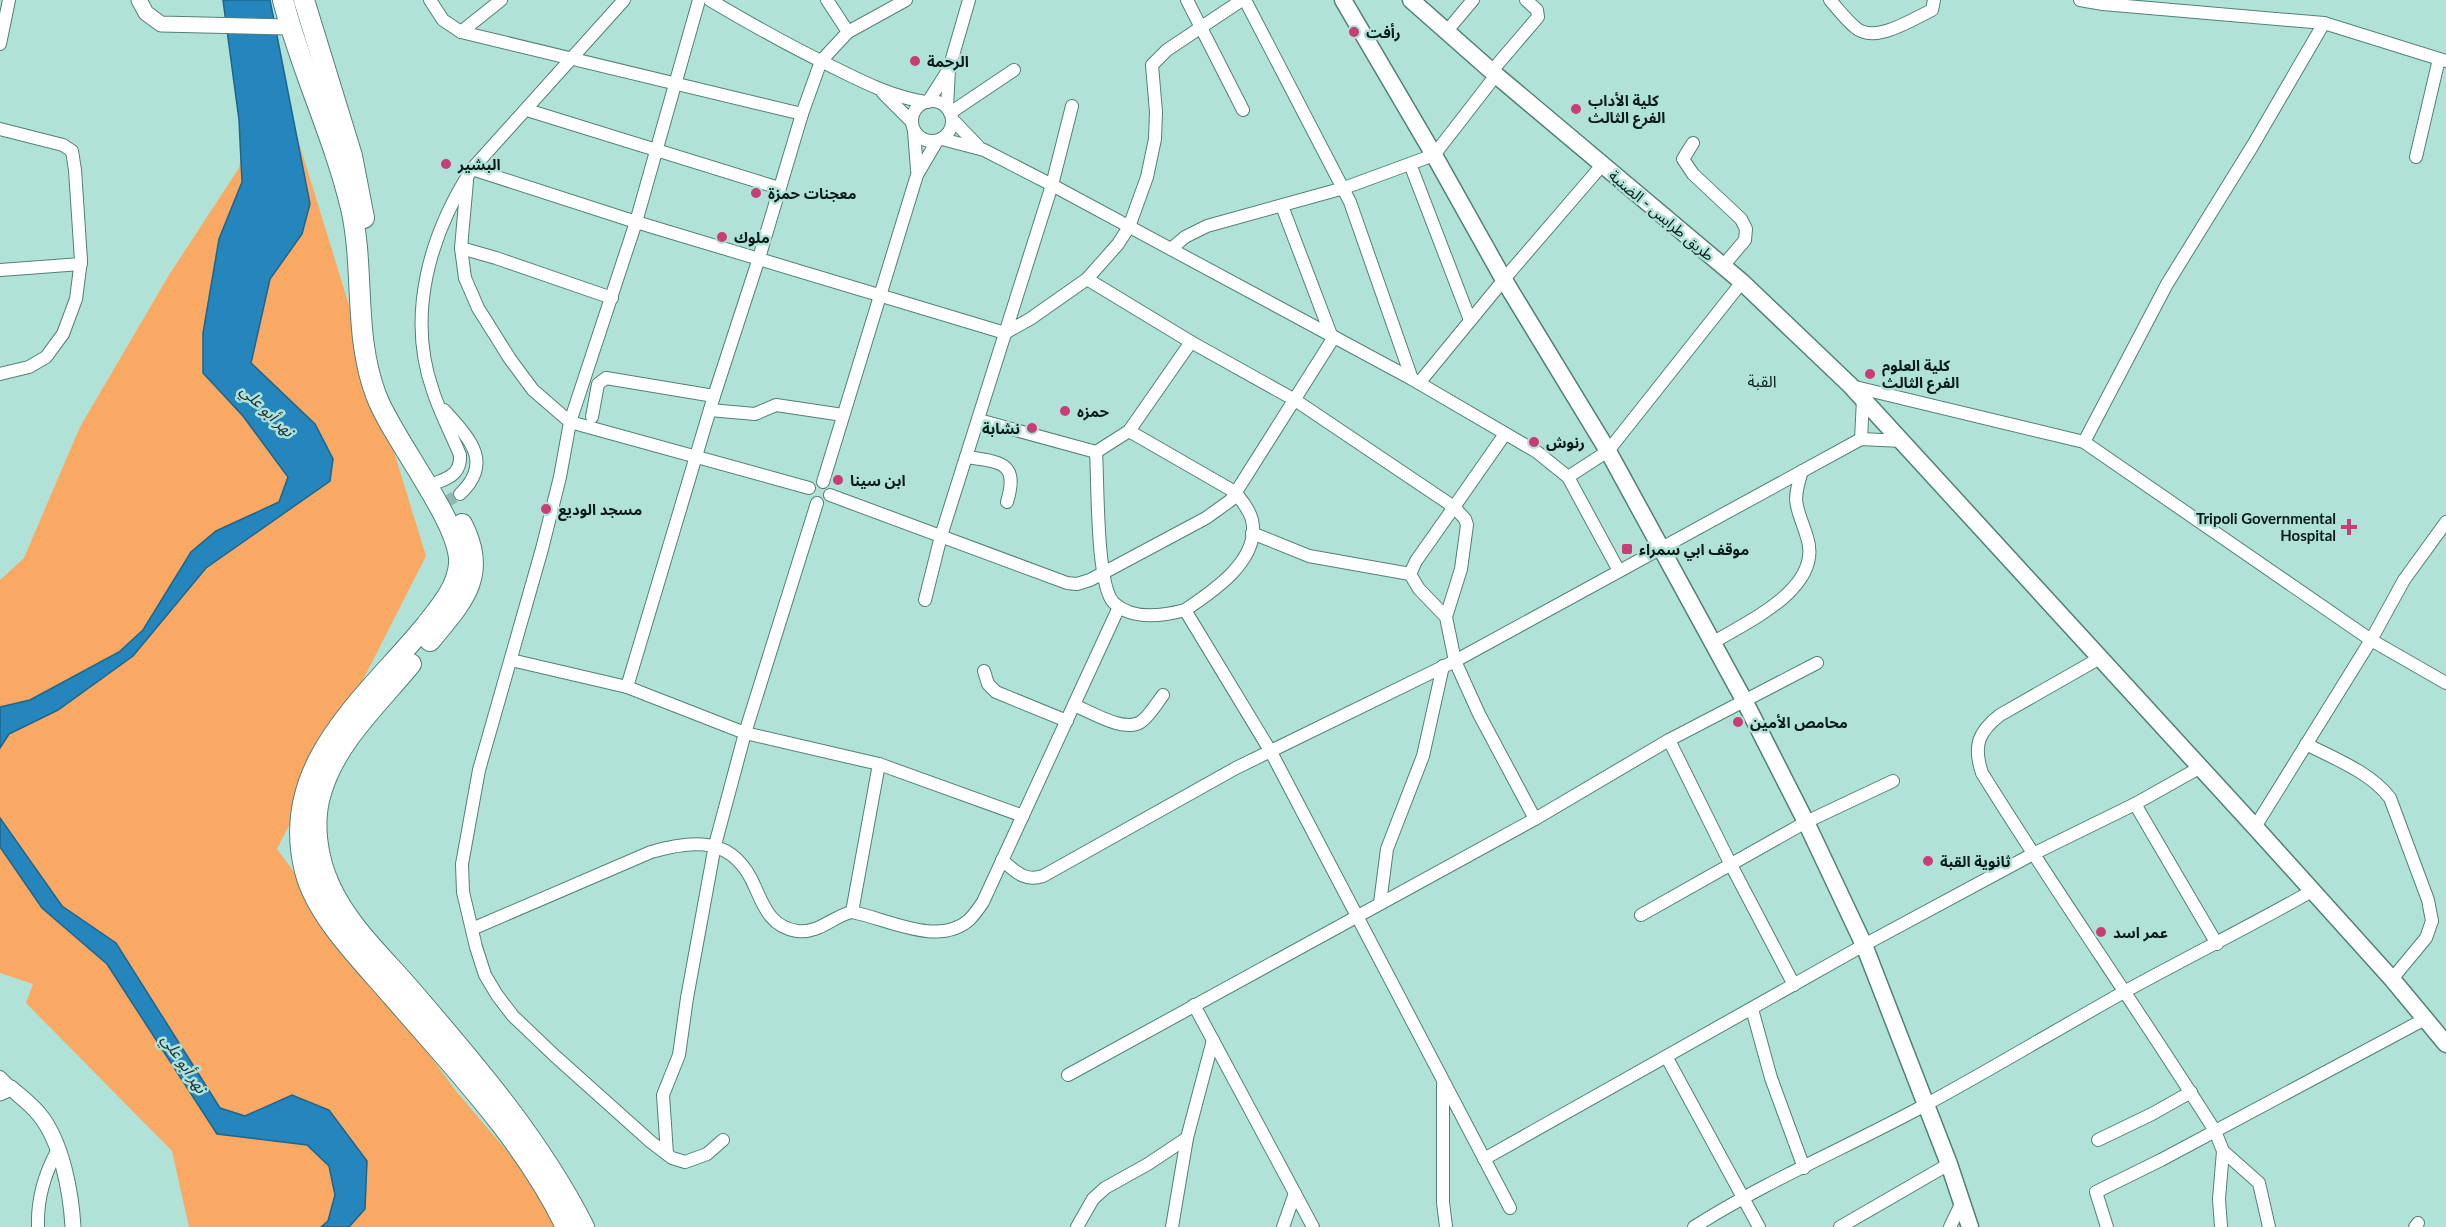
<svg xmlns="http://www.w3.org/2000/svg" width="2446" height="1227" viewBox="0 0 2446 1227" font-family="Lato,'Noto Sans Arabic',sans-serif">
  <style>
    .green { fill: #faa964 }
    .water { fill: #2586bd; stroke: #1c668b; stroke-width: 1.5 }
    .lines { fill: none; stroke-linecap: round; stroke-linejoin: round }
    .minor-tunnel { stroke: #8ebab1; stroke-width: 12; stroke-dasharray: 12 6; stroke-linecap: butt }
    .minor-casing { stroke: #528077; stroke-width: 14 }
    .tertiary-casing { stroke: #528077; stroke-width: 17 }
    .secondary-casing { stroke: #528077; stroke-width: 19 }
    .primary-casing { stroke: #528077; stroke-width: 22 }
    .minor { stroke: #fff; stroke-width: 12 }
    .tertiary { stroke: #fff; stroke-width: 15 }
    .secondary { stroke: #fff; stroke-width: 16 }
    .primary { stroke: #fff; stroke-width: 20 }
    .poi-dot { fill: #c83d76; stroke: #b0e2d7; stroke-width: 2 }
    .labels { text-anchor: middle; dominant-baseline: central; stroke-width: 5; stroke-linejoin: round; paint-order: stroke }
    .poi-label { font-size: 15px; font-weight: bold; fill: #071b17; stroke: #b0e2d7; text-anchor: start }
    .street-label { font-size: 15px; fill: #071b17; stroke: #b0e2d7 }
    .neighbourhood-label { font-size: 16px; fill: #071b17; stroke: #b0e2d7 }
    .water-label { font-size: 16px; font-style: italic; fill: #1c303d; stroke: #b0e2d7 }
  </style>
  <rect width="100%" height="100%" fill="#b0e2d7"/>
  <polygon class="green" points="257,69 285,97 426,556 277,849 456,1091 571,1227 189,1227 172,1151 26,1003 33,984 0,973 0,580 24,558 80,427 169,275 239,168"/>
  <g class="water">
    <polygon points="223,0 270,0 310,204 302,234 270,279 251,363 315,424 333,459 330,481 206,568 133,656 58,710 9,734 0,748 0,707 30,700 119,652 143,630 191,552 216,531 279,502 288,477 243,416 203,373 203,333 219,239 242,182 239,120"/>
    <polygon points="0,818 62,906 116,943 220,1108 245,1116 292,1095 329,1110 367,1161 365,1209 349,1227 321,1227 328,1221 335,1195 329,1166 307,1145 217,1134 107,964 42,908 0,847"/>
  </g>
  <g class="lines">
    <polyline class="minor-tunnel" points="444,503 460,494"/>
    <g class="minor-casing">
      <g id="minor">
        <polyline points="430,0 443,20 461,32 802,114"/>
        <polyline points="699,0 636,222 570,422 560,477 542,549 479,770 462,864 463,892 476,947 485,975 497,995 513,1016 555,1056 651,1142 672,1158 685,1162 707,1154 723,1140"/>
        <path d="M710 0C752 25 795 49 839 70 867 84 894 97 925 102"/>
        <polyline points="1187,0 1243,110"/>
        <polyline points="1245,0 1350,202 1412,379"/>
        <path d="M1830 0C1838 9 1846 20 1856 28 1875 44 1913 19 1932 10L1934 0"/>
        <polyline points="2080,0 2103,4 2324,23 2446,61"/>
        <polyline points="461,32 501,0"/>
        <polyline points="848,32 906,0"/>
        <polyline points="1446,32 1473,0"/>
        <polyline points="0,44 9,0"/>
        <polyline points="1491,72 1538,17 1537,10 1526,0"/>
        <polyline points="883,93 912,122"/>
        <circle cx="932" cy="121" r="20"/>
        <polyline points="928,102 947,72"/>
        <polyline points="947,108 949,69 969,0"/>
        <polyline points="527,110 779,188"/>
        <polyline points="950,113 1014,70"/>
        <polyline points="952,119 978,146"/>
        <polyline points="0,129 63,145 72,151 75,170 81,260 76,299 63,334 46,357 29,367 0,374"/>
        <polyline points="914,131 917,170"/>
        <polyline points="942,139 984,150 1052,185 1412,379 1537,452 1568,477 1619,571"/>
        <polyline points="1693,143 1683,159 1693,174 1741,219 1746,229 1745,240 1723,266"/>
        <polyline points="2416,157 2439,59"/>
        <polyline points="1410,164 1470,320"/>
        <polyline points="472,169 636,222 1005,333 1030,319 1087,279 1118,244 1129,227 1147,177 1155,139 1156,112 1152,65 1167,50 1242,0"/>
        <polyline points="467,181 461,248 465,278 478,308 510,359 533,390 570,422 809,488"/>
        <polyline points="1282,206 1331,335"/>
        <polyline points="461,248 496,258 612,298"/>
        <polyline points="1171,249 1185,237 1207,226 1344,188 1434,155 1496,75"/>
        <polyline points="0,270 81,264"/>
        <polyline points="1087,279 1191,342 1295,400 1454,507 1505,434"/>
        <polyline points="1419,383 1511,271 1603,164"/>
        <polyline points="1851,386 2084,442 2371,640 2446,683"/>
        <path d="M444 410C469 438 494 462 460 494"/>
        <polyline points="710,410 755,414 776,405 843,415"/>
        <polyline points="592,417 598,384 606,378 714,396"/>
        <polyline points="979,420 1096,452 1129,431 1191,342"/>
        <path d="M1129 431 1235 492C1242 501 1249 509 1252 520 1261 560 1212 592 1185 610L1271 752 1510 1208"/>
        <polyline points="1861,439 1863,399"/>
        <polyline points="2084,442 2167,284 2253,145 2324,23"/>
        <path d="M1096 452C1098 481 1096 586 1114 603 1132 620 1163 616 1185 610"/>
        <path d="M966 457C1001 462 1019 462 1007 502"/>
        <polyline points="1568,477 1608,451 1742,282"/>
        <path d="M438 482C452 477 461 471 460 455 451 433 440 413 433 391 406 315 430 234 472 169L624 0"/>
        <polyline points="823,482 917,175 937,141"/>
        <polyline points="830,495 1067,583 1077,584 1090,580 1206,518 1231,500 1334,337"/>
        <polyline points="1252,533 1309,556 1410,574"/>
        <polyline points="925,600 941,536 1052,185 1072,106"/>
        <polyline points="1446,617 1419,589 1410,574 1416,561 1454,507 1465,519 1467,525 1461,569 1446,617 1455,661 1479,714 1535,819"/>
        <path d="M1714 642C1748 621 1824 588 1807 537 1797 505 1791 505 1802 471"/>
        <path d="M2100 658 2000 715C1978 732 1973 746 1982 773 2057 894 2139 1010 2215 1131L2223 1151 2219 1199 2221 1227"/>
        <polyline points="511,660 627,687 745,733 879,764 1023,816"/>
        <polyline points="984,671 988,684 996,692 1067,721"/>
        <polyline points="627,687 714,396 759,258 802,114 821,61 848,32 827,0"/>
        <path d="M1074 705C1091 712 1126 734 1142 721 1150 715 1157 703 1163 695"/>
        <polyline points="1669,740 1730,863 1794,985"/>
        <path d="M2306 744C2335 759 2370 772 2390 798L2428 900 2432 921 2426 938 2392 979"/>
        <polyline points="2135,804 2217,944"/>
        <polyline points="2255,827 2371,640 2404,580 2446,522"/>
        <path d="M1002 860C1016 872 1025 882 1043 876L1236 768 1455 661 1861 439 1902 441"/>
        <polyline points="1380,903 1387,849 1423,756 1443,666"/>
        <polyline points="852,912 879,764"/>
        <polyline points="1641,915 1806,822 1893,781"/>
        <path d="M472 929 651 852C696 839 734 837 755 887 764 907 771 927 797 931 819 934 833 916 852 912 888 919 938 947 969 920 974 915 979 908 983 902L1119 607"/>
        <polyline points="1194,1005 1313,1227"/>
        <polyline points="1752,1009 1771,1078 1804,1168"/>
        <polyline points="1667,1058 1759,1227"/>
        <polyline points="1068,1075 1535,819 1669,740 1817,663"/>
        <polyline points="0,1077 11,1088"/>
        <polyline points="1443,1085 1443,1202 1446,1227"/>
        <polyline points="2098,1140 2152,1114 2191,1092"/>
        <polyline points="2223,1151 2259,1183 2269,1227"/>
        <polyline points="667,1154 663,1095 679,1055 687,998 715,845 745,733 817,503"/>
        <polyline points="1484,1159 1864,945 2033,854 2135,804 2199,768"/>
        <path d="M38 1227C37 1199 44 1175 57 1151"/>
        <polyline points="1077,1227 1093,1199 1105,1188 1148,1164 1187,1138"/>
        <polyline points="1172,1227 1187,1138 1213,1040"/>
        <polyline points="1283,1227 1295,1193"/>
        <path d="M1694 1227C1768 1180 1850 1146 1927 1104 1993 1068 2058 1029 2124 992 2186 958 2250 926 2312 891"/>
        <polyline points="1840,1227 1949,1164"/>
        <polyline points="1950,1227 1962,1202"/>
        <polyline points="2107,1227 2096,1192 2161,1160 2425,1019"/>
        <polyline points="2415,1227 2418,1223"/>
      </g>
    </g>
    <g class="tertiary-casing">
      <g id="tertiary">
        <polyline points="139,0 146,13 161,24 290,27"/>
        <path d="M0 1093 11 1088C21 1097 31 1104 39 1114 62 1142 71 1192 73 1227"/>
      </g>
    </g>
    <g class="secondary-casing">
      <g id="secondary">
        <polyline points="1343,0 1434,155 1504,280 1608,451 1744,700 1806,822 1864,945 1949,1164 1970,1227"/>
        <polyline points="1411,0 1496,75 1742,282 1851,386 2255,827 2392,979 2446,1044"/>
      </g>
    </g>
    <g class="primary-casing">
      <g id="primary">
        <path d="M283 0C301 70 334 137 351 208 365 270 353 334 376 395 392 439 462 524 459 564 457 588 440 607 426 625 366 698 278 765 305 871 316 916 363 962 393 997 455 1069 525 1141 566 1227"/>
        <polyline points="304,0 352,156 364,218"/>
        <path d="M430 641C462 602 489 576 462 524"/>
        <path d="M411 664C379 703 335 743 321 793 312 822 317 858 330 886 349 928 387 961 416 996 478 1068 541 1142 584 1227"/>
      </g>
    </g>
    <use href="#minor" class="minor"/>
    <use href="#tertiary" class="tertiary"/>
    <use href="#secondary" class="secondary"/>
    <use href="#primary" class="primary"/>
  </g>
  <g class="poi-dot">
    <circle cx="1354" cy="32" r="6"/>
    <circle cx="915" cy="61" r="6"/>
    <circle cx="1576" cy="109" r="6"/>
    <circle cx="446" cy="164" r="6"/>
    <circle cx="756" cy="193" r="6"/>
    <circle cx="722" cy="237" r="6"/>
    <circle cx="1870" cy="374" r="6"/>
    <circle cx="1065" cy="411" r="6"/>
    <circle cx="1032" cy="428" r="6"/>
    <circle cx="1534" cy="442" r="6"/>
    <circle cx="838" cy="480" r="6"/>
    <circle cx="546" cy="509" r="6"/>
    <path d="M2346 518h6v6h6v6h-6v6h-6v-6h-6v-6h6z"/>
    <rect x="1621" y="543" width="12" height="12" rx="3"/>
    <circle cx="1738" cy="722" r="6"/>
    <circle cx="1928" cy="861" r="6"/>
    <circle cx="2101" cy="932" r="6"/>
  </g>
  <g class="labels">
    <g class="poi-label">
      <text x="1366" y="32">رأفت</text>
      <text x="927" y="61">الرحمة</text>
      <text x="1588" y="100">كلية الأداب<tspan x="1588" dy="17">الفرع الثالث</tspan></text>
      <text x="458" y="164">البشير</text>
      <text x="768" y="193">معجنات حمزة</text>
      <text x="734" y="237">ملوك</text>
      <text x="1882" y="365">كلية العلوم<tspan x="1882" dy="17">الفرع الثالث</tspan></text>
      <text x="1077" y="411">حمزه</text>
      <text x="1020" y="428" text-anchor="end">نشابة</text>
      <text x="1546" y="442">رنوش</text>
      <text x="850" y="480">ابن سينا</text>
      <text x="558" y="509">مسجد الوديع</text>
      <text x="2336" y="518" text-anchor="end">Tripoli Governmental<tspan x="2336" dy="17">Hospital</tspan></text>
      <text x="1639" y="549">موقف ابي سمراء</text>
      <text x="1750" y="722">محامص الأمين</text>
      <text x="1940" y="861">ثانوية القبة</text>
      <text x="2113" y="932">عمر اسد</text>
    </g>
    <g class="street-label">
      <text transform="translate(1662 215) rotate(40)">طريق طرابس - الضنية</text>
    </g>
    <g class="neighbourhood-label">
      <text x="1762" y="380">القبة</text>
    </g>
    <g class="water-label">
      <text transform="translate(268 410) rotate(44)">نهر أبو علي</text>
      <text transform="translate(185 1063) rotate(56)">نهر أبو علي</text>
    </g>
  </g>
</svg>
